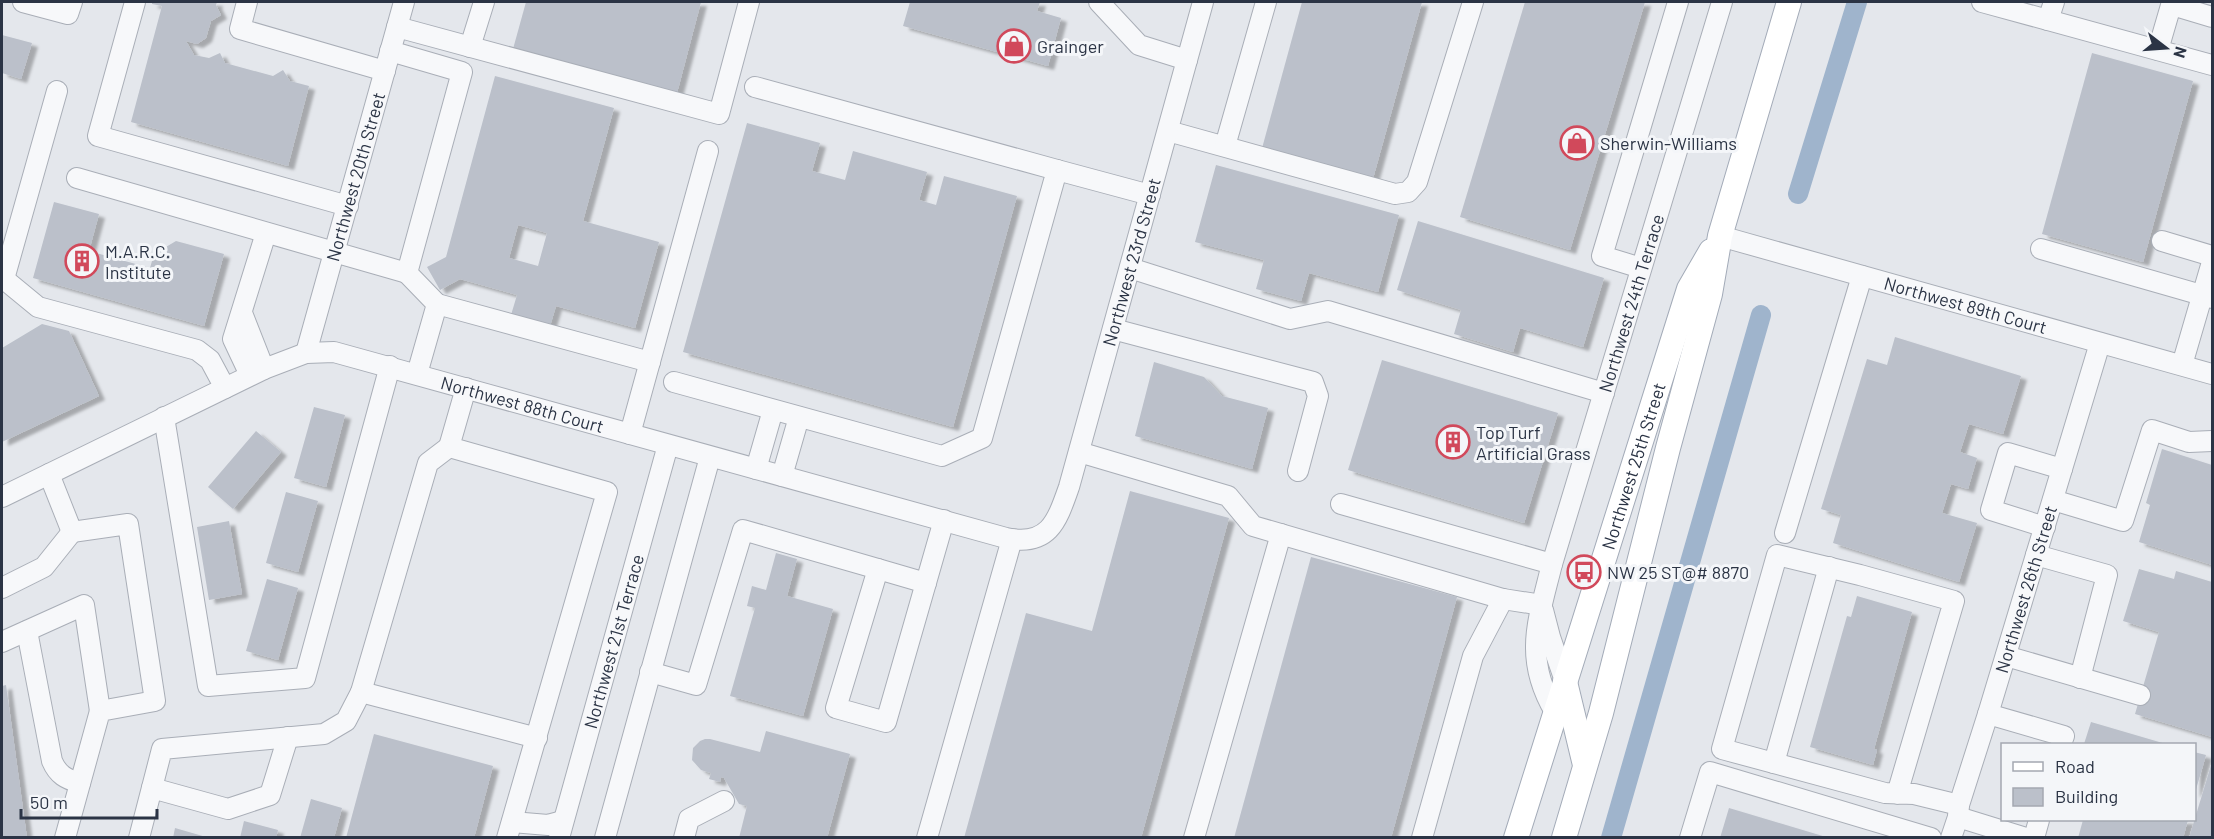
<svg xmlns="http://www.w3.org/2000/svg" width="2214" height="839" viewBox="0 0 2214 839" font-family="Barlow,sans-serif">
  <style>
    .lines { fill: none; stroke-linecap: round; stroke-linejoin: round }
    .canal { stroke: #9fb4cc; stroke-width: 20 }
    .building { fill: #bbc0ca; fill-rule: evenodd; filter: url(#shadow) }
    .minor-casing { stroke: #a9aeb7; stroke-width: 22 }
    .major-casing { stroke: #a3abb8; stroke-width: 26 }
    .minor { stroke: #f7f8fa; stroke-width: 20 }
    .major { stroke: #fff; stroke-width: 24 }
    .labels { text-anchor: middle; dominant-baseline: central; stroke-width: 6; stroke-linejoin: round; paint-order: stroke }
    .poi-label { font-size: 18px; fill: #2b3445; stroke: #f4f6f9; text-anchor: start }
    .street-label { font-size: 18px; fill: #2b3445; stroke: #f4f6f9 }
  </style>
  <defs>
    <filter id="shadow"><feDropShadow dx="6" dy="4" stdDeviation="1.5" flood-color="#0004"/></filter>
  </defs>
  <rect width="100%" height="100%" fill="#e4e7ec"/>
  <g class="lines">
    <g class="canal">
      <polyline points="1798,194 1857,2"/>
      <polyline points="1611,838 1761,315"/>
    </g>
  </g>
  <g class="building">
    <polygon points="152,2 217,2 216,5 221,15 211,21 206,38 197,44 186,41 194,55 209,58 220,53 225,63 273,76 283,70 290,81 309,86 288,166 131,122 162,6 152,4"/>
    <polygon points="526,2 701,2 677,93 513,49"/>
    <polygon points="910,2 1040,2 1037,11 1061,18 1048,66 903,26"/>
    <polygon points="1302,2 1422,2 1372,182 1261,152"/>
    <polygon points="1525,2 1645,2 1570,250 1460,217"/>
    <polygon points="2,35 32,43 21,79 2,73"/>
    <polygon points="2092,53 2193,81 2143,262 2042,234"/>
    <path d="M495 76 614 108 583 221 659 242 635 328 556 306 550 326 511 315 517 295 460 279 440 290 427 267 446 257ZM518 225 547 233 538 266 509 258Z"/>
    <polygon points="747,123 820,143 812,171 845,180 853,151 927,172 919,200 936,205 944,176 1017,196 953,427 683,352"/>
    <polygon points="1216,165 1399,215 1378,292 1309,273 1301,301 1256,289 1264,260 1195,242"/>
    <polygon points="54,202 99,214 89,251 150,268 154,254 176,241 224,254 204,326 33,278"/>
    <polygon points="1418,221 1604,278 1583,347 1520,328 1513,352 1454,334 1461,310 1397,290"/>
    <polygon points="42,324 69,331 99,396 2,442 2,348"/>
    <polygon points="1895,337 2021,376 2003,434 1969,424 1960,452 1977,458 1968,489 1951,484 1942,513 1977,523 1959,582 1833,543 1841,515 1821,509 1867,359 1887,365"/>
    <polygon points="1382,360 1558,413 1524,523 1348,470"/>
    <polygon points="1154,362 1204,377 1222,396 1268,408 1252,469 1135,436"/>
    <polygon points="314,407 345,415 326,487 294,478"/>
    <polygon points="256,431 281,452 233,509 208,487"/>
    <polygon points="2162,449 2212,465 2212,565 2139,542 2150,505 2146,503"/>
    <polygon points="1130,491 1229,518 1141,838 964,838 1026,613 1092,631"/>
    <polygon points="286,492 318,501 298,572 266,563"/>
    <polygon points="229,521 242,594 209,600 197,527"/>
    <polygon points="776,553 797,559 787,596 833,609 803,716 730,696 755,608 747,606 752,586 766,590"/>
    <polygon points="1311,557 1457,597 1391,838 1234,838"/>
    <polygon points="2139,569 2174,579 2176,571 2212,582 2212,737 2135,714 2159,632 2123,621"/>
    <polygon points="267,579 298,588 278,660 246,651"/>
    <polygon points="1857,596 1912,612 1874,749 1877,750 1873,765 1810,747 1847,616 1851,617"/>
    <polygon points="6,685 27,838 2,838 2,686"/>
    <polygon points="2091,722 2166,744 2084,744"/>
    <polygon points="766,731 850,754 827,838 739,838 747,806 739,804 724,778 721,777 720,782 709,779 711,773 701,770 692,760 693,748 700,741 705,739 710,739 760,752"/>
    <polygon points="374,734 493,766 474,838 346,838"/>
    <polygon points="2194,752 2206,755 2195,793 2194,793"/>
    <polygon points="2212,762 2212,838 2189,838"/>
    <polygon points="311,799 342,808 334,838 300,838"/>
    <polygon points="1729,808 1826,837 1826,838 1720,838"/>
    <polygon points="2083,820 2188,820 2183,838 2078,838"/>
    <polygon points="244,821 278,830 276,838 240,838"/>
    <polygon points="175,828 206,837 206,838 173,838"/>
  </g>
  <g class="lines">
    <g class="minor-casing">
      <g id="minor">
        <polyline points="23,2 68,14 72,2"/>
        <polyline points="135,2 98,136 348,206"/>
        <polyline points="247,2 240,29 385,71"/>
        <polyline points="1099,2 1139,45 1187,60"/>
        <polyline points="1982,2 2212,65"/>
        <polyline points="2172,5 2212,17"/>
        <polyline points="2048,20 2054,2"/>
        <polyline points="397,27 719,114 749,2"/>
        <polyline points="470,47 484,2"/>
        <polyline points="2158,50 2172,2"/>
        <polyline points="390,51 462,72 407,273 437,304 417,374"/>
        <polyline points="1168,131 1395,194 1408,192 1417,182 1473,2"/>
        <polyline points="1225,146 1266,2"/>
        <polyline points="1057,170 1150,195"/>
        <polyline points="77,178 407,273"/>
        <path id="s1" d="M1720 236 2212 374"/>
        <polyline points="2162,241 2212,256"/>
        <polyline points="2041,249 2212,298"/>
        <polyline points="1130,268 1290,319 1328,311 1604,393"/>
        <polyline points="1641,268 1602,256 1678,2"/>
        <polyline points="4,279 38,307 197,350 210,360 225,388"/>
        <polyline points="2,280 4,279 57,91"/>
        <polyline points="437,304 650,362"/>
        <polyline points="242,313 264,369"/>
        <polyline points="1113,329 1313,382 1318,396 1298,471"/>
        <path id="s2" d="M306 353 404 2"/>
        <polyline points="2182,365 2212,262"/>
        <polyline points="250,375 233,339 266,233"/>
        <polyline points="674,382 942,456 982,438 1057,170 755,87"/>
        <polyline points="466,388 449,447 607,492 507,838"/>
        <polyline points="164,417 208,686 305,678 390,366"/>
        <polyline points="630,434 708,151"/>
        <polyline points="1079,452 1228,496 1253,526 1503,599 1542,605"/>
        <polyline points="756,469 773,410"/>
        <polyline points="49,474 72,532 128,524 155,701 100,711 65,838"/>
        <polyline points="782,476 799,417"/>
        <path id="s3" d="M2 497 264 369 306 353 334 352 1006 538C1049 547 1057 521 1069 487L1203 2"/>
        <polyline points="2053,500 2123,521 2152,430 2189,442 2212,441"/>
        <polyline points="1341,504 1552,564"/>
        <polyline points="2045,527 1991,510 2008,453 2062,469"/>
        <polyline points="1785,533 1862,276"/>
        <polyline points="2036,555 2107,575 2080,678"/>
        <polyline points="878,569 926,583"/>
        <polyline points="2,588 44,567 72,532"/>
        <polyline points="1543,610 1550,637 1565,681"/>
        <path d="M27 631 52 761C58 775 66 779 80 783"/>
        <polyline points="2,642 84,605 100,711"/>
        <polyline points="2006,656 2140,695"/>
        <polyline points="650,672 696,685 743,530 878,569 836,708 886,722 944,520"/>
        <polyline points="361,692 428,463 449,447"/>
        <path id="s4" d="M1555 712C1523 658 1538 621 1552 564L1722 2"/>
        <polyline points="1988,714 2064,736 2061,744"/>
        <polyline points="1774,763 1829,567"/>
        <polyline points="152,788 228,809 270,795 288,737"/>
        <polyline points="1897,794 1954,601 1860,575 1777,555 1722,749 1885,793 1914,794 1959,805"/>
        <polyline points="1958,817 2026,838"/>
        <polyline points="512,822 548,825 563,821"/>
        <polyline points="139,838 162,749 324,734 346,721 361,692 537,738"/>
        <path id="s5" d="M559 838 668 445"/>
        <polyline points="605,838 710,457"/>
        <polyline points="684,838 689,819 724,801"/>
        <polyline points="927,838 1012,539"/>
        <polyline points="1194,838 1281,534"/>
        <polyline points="1422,838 1473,656 1503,599"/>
        <polyline points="1690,838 1710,772 1931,838"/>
        <path id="s6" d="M1951 838 1958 817 1959 805 1988 714 2100 343"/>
        <polyline points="2034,838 2039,820"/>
      </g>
    </g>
    <g class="major-casing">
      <g id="major">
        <polyline points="1565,682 1585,765"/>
        <path id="s7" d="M1516 838 1689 289 1711 251"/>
        <polyline points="1564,838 1601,713 1668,448 1710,294 1720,236 1789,2"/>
      </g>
    </g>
    <use href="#minor" class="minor"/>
    <use href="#major" class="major"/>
  </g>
  <defs>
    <g id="shop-ring" transform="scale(1.725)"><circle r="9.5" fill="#f4f6f9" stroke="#d1495b" stroke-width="1.5"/><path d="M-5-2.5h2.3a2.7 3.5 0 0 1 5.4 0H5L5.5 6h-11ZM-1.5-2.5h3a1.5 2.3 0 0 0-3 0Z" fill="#d1495b"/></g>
    <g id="building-ring" transform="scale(1.725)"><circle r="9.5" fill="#f4f6f9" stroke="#d1495b" stroke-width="1.5"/><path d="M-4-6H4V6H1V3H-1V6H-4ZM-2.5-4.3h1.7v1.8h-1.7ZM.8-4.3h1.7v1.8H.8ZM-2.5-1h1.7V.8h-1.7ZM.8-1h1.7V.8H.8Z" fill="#d1495b"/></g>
    <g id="bus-ring" transform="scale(1.725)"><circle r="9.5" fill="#f4f6f9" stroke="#d1495b" stroke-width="1.5"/><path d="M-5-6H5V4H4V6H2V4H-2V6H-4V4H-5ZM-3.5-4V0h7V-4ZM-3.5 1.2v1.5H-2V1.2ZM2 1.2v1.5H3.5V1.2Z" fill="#d1495b"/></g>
  </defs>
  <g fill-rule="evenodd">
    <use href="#shop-ring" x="1014" y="46"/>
    <use href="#shop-ring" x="1577" y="143"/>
    <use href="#building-ring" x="82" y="261"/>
    <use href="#building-ring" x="1453" y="442"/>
    <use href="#bus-ring" x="1584" y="572"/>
  </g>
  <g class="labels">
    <g class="poi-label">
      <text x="1037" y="46">Grainger</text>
      <text x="1600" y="143">Sherwin-Williams</text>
      <text x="105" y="251">M.A.R.C.<tspan x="105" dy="21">Institute</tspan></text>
      <text x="1476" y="432">Top Turf<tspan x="1476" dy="21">Artificial Grass</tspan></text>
      <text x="1607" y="572">NW 25 ST@# 8870</text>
    </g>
    <g class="street-label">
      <text stroke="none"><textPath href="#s2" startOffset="183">Northwest 20th Street</textPath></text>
      <text stroke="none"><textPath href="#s3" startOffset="1388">Northwest 23rd Street</textPath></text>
      <text stroke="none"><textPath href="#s4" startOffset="426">Northwest 24th Terrace</textPath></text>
      <text stroke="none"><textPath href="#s1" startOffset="255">Northwest 89th Court</textPath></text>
      <text stroke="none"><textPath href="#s3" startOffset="560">Northwest 88th Court</textPath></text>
      <text stroke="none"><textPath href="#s7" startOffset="390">Northwest 25th Street</textPath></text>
      <text stroke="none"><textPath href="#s6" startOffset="260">Northwest 26th Street</textPath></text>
      <text stroke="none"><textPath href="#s5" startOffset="204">Northwest 21st Terrace</textPath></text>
    </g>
  </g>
  <rect width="2214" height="839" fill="none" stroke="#2b3445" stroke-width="6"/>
  <rect x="2001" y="743" width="195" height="78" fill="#f4f6f9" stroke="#a4a8b1" stroke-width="1.5"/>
  <rect x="2013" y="762" width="30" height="9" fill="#ffffff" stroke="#a4a8b1" stroke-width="1.5"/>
  <text x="2055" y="773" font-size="18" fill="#2b3445">Road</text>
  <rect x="2013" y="788" width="30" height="18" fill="#bbc0ca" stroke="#a4a8b1" stroke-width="1.5"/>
  <text x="2055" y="803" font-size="18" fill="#2b3445">Building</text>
  <g transform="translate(2166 48) rotate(107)" stroke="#f4f6f9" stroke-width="4.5" paint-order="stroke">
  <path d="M0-4.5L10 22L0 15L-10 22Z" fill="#2b3445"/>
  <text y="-9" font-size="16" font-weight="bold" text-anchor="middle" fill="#2b3445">N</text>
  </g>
  <path d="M21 809v9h136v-9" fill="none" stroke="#2b3445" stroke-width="3"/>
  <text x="30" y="809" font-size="18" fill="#2b3445" stroke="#f4f6f9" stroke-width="4.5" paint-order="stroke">50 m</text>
</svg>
